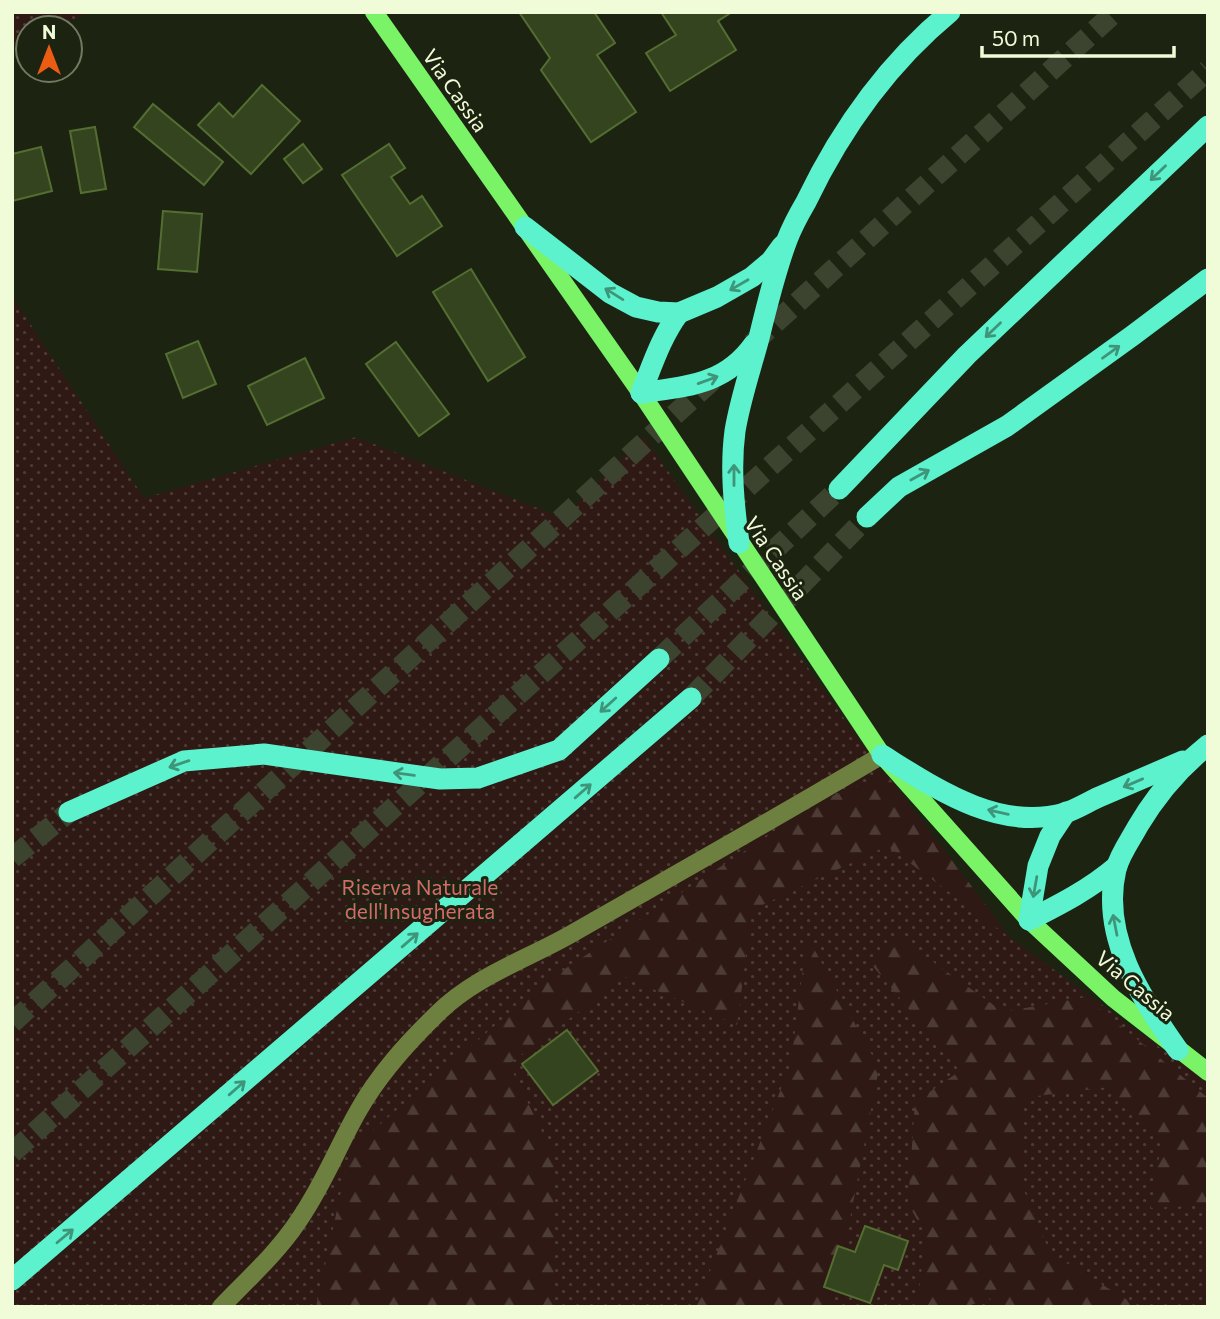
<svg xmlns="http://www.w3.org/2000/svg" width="1220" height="1319" viewBox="0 0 1220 1319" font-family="Commissioner,sans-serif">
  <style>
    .green { fill: url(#green-dots) }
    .forest { fill: url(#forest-firs) }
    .building { fill: #33441e; stroke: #546e32; stroke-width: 2 }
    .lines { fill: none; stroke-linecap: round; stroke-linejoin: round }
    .highway-tunnel { stroke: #3c442f; stroke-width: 21; stroke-dasharray: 21 10; stroke-linecap: butt }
    .minor { stroke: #6e8040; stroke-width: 18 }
    .major { stroke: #7af367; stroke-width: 18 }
    .highway { stroke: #5cf2ce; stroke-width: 21 }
    .oneway { stroke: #3f9579 }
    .labels { text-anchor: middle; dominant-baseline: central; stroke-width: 6; stroke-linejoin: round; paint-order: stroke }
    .street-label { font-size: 21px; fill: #effcd7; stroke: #1c2411 }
    .park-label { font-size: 21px; fill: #d6696a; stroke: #1c2411 }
  </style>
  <defs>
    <pattern id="green-dots" width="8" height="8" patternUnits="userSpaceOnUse" patternTransform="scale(1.75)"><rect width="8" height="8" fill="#2e1914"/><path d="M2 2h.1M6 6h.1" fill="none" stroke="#4d3b35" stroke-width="1.8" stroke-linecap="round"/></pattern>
    <pattern id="forest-firs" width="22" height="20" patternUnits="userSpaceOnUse" patternTransform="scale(1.75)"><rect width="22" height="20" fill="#2e1914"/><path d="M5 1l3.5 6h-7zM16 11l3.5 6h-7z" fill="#4d3b35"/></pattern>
  </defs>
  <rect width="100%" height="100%" fill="#1c2411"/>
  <g class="green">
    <polygon points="12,12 92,12 52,28 28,28 28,38 12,44"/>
    <polygon points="12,296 144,498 356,437 563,518 643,436 989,922 1208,1083 1208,1307 12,1307"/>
  </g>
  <g class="forest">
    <polygon points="887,775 1011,938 887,846 752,910 737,1025 625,977 509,1064 554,1156 554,1307 316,1307 350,1150 548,980 824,799"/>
    <polygon points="807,936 879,1068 833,1307 696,1307 791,1063"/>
    <polygon points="897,936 1003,1012 1086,997 1208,1098 1208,1205 1151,1208 1161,1145 1109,1087 1021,1098 1023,1188 1050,1253 1139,1307 998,1307 989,1298 966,1307 917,1307 926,1235 908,1204 915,1102 960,1071 872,965"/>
  </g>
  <g class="building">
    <polygon points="519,12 594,12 615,43 597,55 636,112 591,142 541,70 550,58"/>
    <polygon points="661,12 732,12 718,21 736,50 670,91 646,53 676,35"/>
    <polygon points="262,85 300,121 251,174 198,125 219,103 233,117"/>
    <polygon points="153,104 223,162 204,185 134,127"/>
    <polygon points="95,127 106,189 81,193 70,131"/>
    <polygon points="303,144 322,169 303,183 284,159"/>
    <polygon points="389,144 405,168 391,177 410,204 422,196 442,226 397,256 342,175"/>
    <polygon points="41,147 52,191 12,201 12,154"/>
    <polygon points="163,211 202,214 197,272 158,269"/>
    <polygon points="471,269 525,357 488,381 433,292"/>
    <polygon points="198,341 216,384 183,398 166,354"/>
    <polygon points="396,342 449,414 419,436 366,364"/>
    <polygon points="305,358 324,398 267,425 248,386"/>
    <polygon points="567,1030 598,1071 553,1105 522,1064"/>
    <polygon points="865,1226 908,1241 898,1270 884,1265 870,1303 824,1287 838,1246 855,1252"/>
  </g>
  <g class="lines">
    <g class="highway-tunnel">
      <polyline points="752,344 1115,12"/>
      <polyline points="659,659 839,489"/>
      <polyline points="691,698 867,517"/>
      <polyline points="12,858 69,812"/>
      <polyline points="12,1023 718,375"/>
      <polyline points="12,1153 1208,70"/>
    </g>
    <path class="minor" d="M221 1307C248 1279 278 1252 299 1220 323 1185 337 1149 357 1113 378 1075 406 1044 437 1014 475 976 528 959 573 933 676 874 780 816 882 755"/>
    <polyline class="major" points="374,12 641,393 882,755 1029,920 1113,998 1208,1072"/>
    <g class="highway">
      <polyline points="525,227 610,293 636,307 658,312 679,313 717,297 752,277 771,261 782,246"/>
      <path d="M641 393C687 386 725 385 754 344"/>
      <path d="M641 393C652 366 661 337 679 313"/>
      <polyline points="839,489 967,355 1208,126"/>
      <polyline points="867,517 899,487 1007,426 1132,336 1208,279"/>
      <path d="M739 543C734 506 730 468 735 431 740 400 751 368 759 338 767 305 775 272 787 240 792 227 799 214 806 202 841 129 887 64 950 12"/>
      <path d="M882 755C935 788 998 832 1065 813 1077 809 1088 802 1099 797 1127 785 1155 773 1183 761"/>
      <polyline points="69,812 184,761 264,754 440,779 478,778 559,750 659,659"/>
      <polyline points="1029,920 1038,866 1050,836 1066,812"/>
      <path d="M1029 920C1061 904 1090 889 1117 866"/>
      <path d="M1178 1050C1141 998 1100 936 1116 869 1120 854 1131 839 1138 826 1157 794 1179 768 1208 745"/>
      <polyline points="12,1280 691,698"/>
    </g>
  </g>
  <defs><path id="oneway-shaft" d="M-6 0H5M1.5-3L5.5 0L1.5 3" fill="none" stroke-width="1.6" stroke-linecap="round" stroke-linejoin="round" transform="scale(1.75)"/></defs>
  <g class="oneway">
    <use href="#oneway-shaft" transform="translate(1158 173) rotate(136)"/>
    <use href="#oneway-shaft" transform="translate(739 285) rotate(150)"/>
    <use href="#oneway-shaft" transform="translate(614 294) rotate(-148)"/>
    <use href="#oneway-shaft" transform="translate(993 330) rotate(136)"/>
    <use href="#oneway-shaft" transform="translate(1111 352) rotate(-36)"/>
    <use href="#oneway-shaft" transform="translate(708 380) rotate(-20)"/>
    <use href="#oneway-shaft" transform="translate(734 475) rotate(-90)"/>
    <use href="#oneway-shaft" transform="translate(920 475) rotate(-29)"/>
    <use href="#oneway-shaft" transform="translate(608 705) rotate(138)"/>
    <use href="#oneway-shaft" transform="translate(179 764) rotate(161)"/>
    <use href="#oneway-shaft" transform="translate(404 774) rotate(-172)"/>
    <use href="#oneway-shaft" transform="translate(1133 783) rotate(157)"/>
    <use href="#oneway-shaft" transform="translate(583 791) rotate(-41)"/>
    <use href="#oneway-shaft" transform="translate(998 812) rotate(-167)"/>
    <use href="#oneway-shaft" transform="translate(1035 887) rotate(100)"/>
    <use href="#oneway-shaft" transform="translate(1115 925) rotate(-101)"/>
    <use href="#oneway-shaft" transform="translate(410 940) rotate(-41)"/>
    <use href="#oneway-shaft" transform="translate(237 1088) rotate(-41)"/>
    <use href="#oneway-shaft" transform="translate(65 1236) rotate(-40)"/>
  </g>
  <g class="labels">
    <g class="street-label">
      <text transform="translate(456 90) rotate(55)">Via Cassia</text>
      <text transform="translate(777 558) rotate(56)">Via Cassia</text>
      <text transform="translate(1136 985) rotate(40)">Via Cassia</text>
    </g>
    <g class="park-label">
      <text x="420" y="886">Riserva Naturale<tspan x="420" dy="24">dell'Insugherata</tspan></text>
    </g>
  </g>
  <rect width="1220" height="1319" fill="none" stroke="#effcd7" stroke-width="28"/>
  <g transform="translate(49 49)"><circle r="33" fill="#1c2411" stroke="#707a60" stroke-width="2"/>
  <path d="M0-5L12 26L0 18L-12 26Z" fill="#ec5c13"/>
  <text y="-10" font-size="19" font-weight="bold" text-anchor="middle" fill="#effcd7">N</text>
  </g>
  <path d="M982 46v10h192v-10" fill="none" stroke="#effcd7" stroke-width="3.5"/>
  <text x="992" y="46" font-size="21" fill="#effcd7" stroke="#1c2411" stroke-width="5" paint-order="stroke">50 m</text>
</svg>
